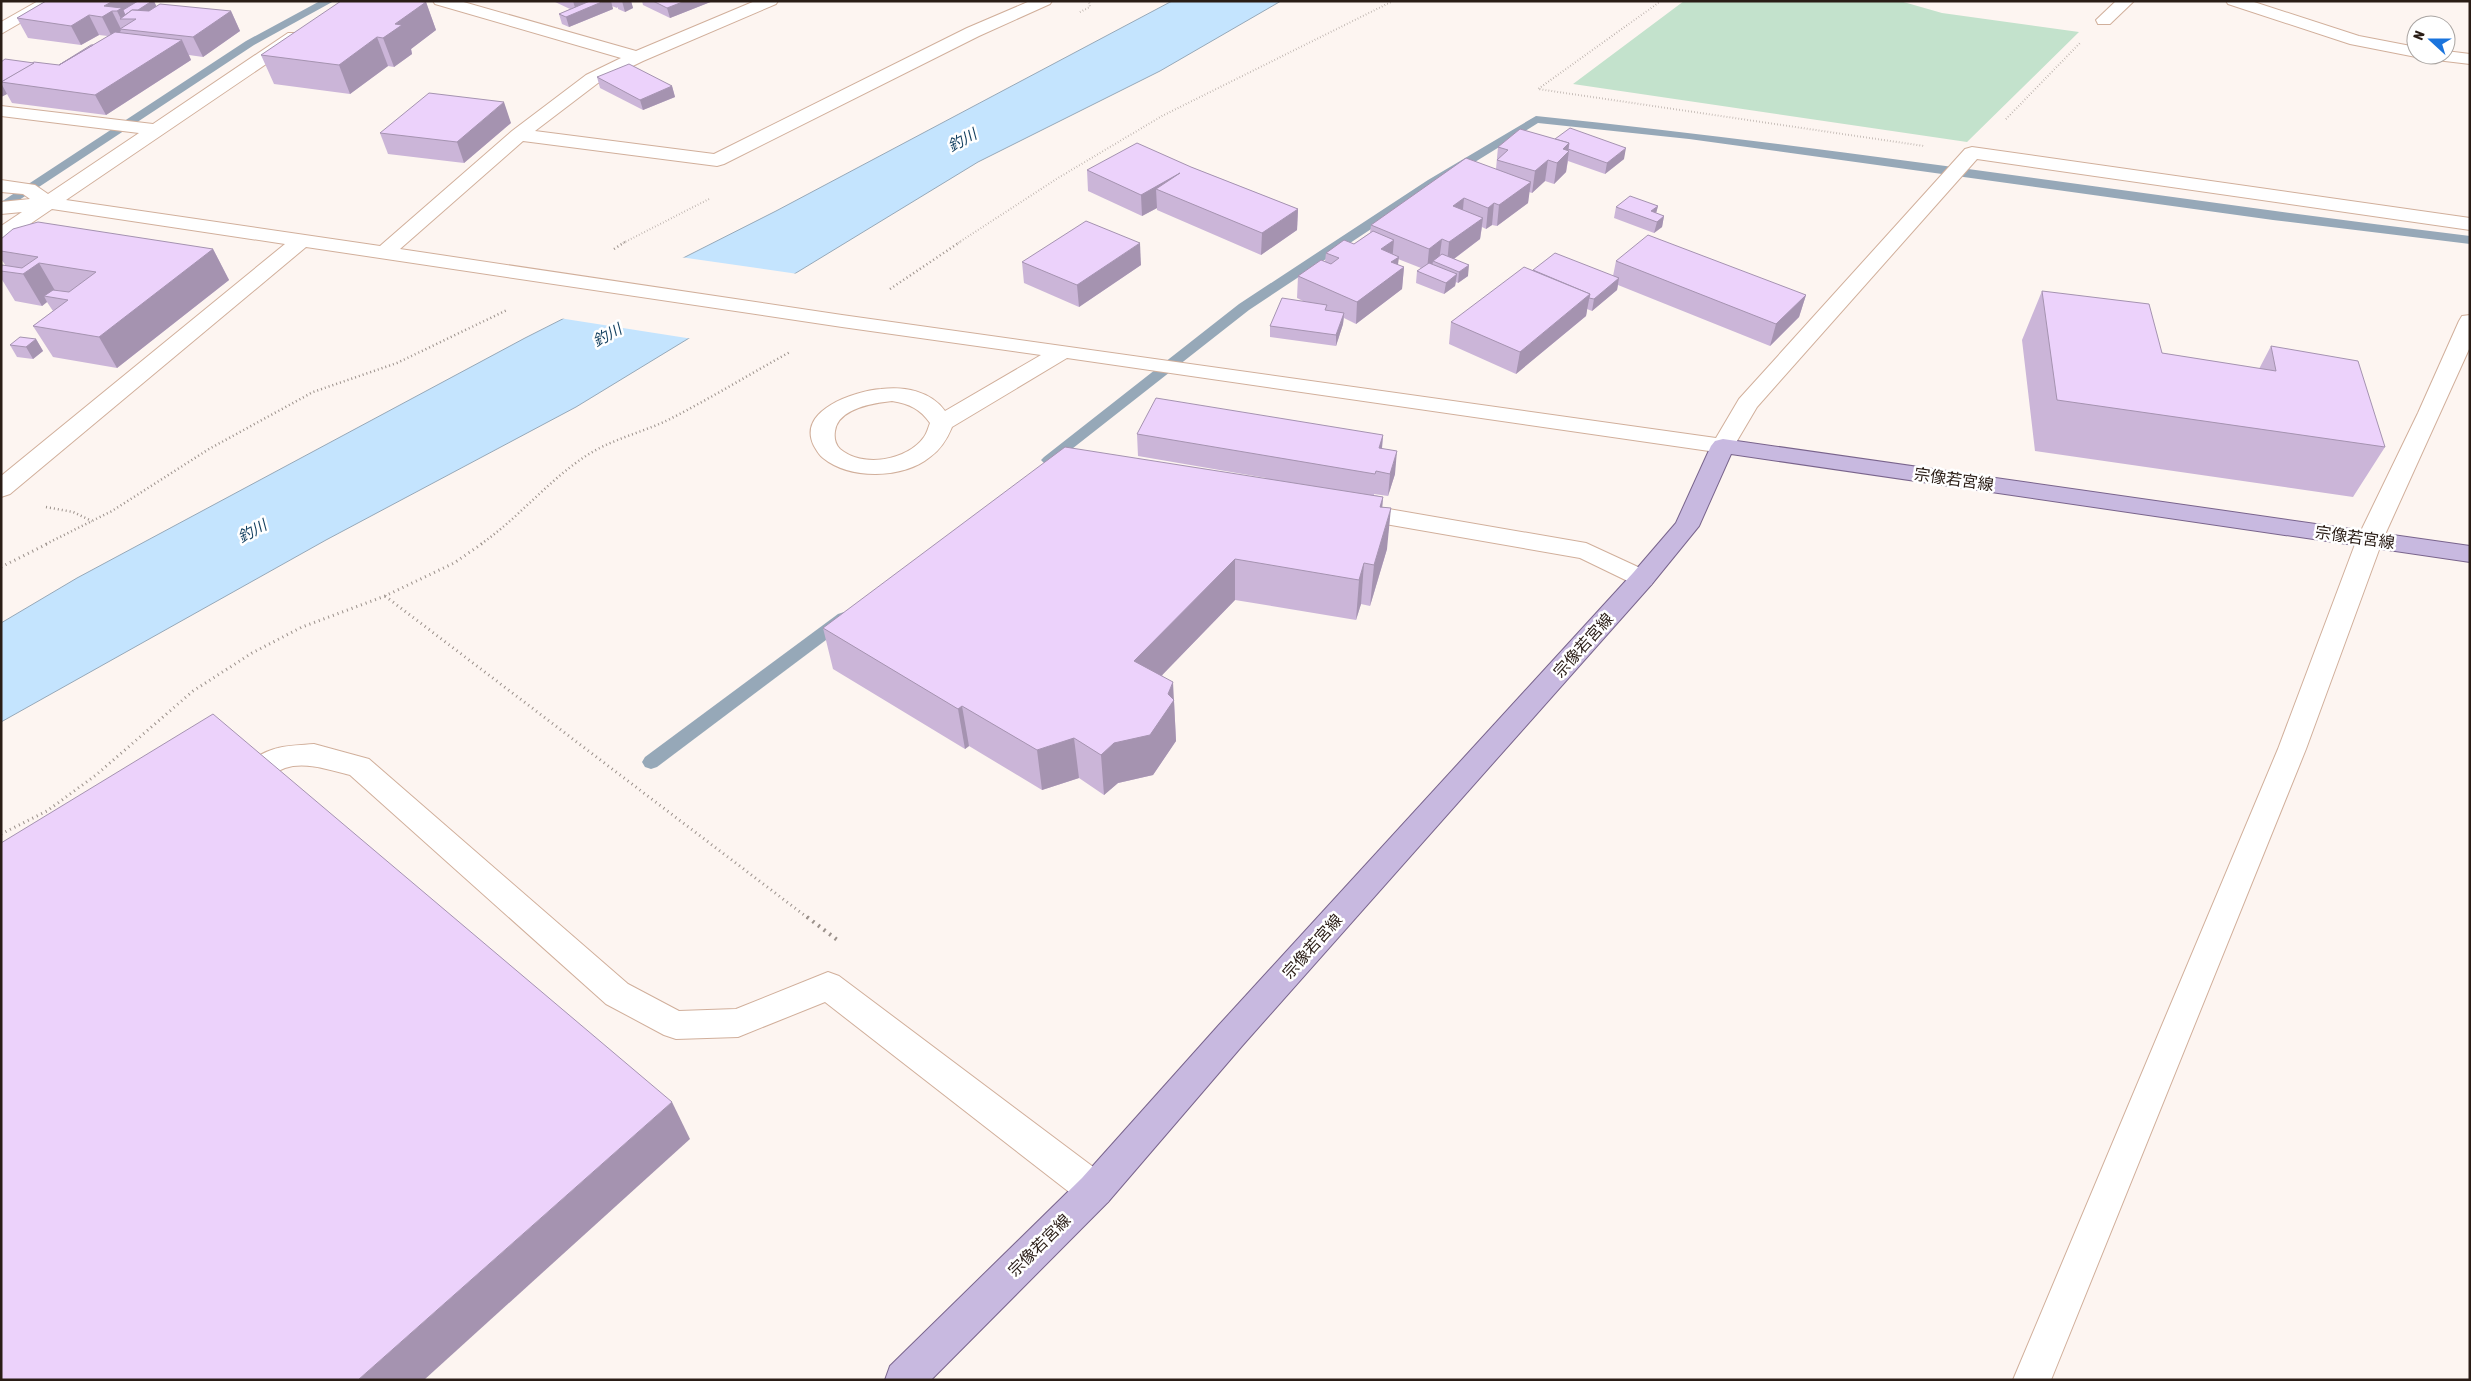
<svg xmlns="http://www.w3.org/2000/svg" width="2471" height="1381" viewBox="0 0 2471 1381" font-family="'Asap Condensed','Noto Sans JP',sans-serif">
  <style>
    .green { fill: #c3e2cc }
    .water { fill: #c4e4fe; stroke: #96a8b8 }
    .pier { fill: #fdf5f1 }
    .lines { fill: none; stroke-linecap: round; stroke-linejoin: round }
    .stream { fill: #96a8b8; fill-rule: evenodd }
    .minor-casing { stroke: #d1af9b; stroke-width: 2 }
    .major-casing { stroke: #79648c; stroke-width: 2 }
    .path-far3 { stroke: #9b918b; stroke-width: 2; stroke-dasharray: 0.5 2.5; stroke-linecap: butt }
    .path-far2 { stroke: #9b918b; stroke-width: 2.5; stroke-dasharray: 1 3; stroke-linecap: butt }
    .path-far1 { stroke: #9b918b; stroke-width: 3; stroke-dasharray: 1 4; stroke-linecap: butt }
    .path { stroke: #9b918b; stroke-width: 4; stroke-dasharray: 2 5; stroke-linecap: butt }
    .minor { fill: #fff; fill-rule: evenodd }
    .major { fill: #c8b9e0; fill-rule: evenodd }
    .wall { fill: #cbb5d8 }
    .shaded-wall { fill: #a593b0 }
    .building { fill: #ecd2fb; stroke: #a593b0 }
    .labels { text-anchor: middle; dominant-baseline: central; stroke-width: 5; stroke-linejoin: round; paint-order: stroke }
    .far-water-label { font-size: 15px; font-style: italic; fill: #113e5e; stroke: #fff }
    .street-label { font-size: 16px; fill: #2a1d16; stroke: #fff }
  </style>
  <rect width="100%" height="100%" fill="#fdf5f1"/>
  <polygon class="green" points="1684,1 1900,1 1942,13 2079,32 1967,142 1573,84"/>
  <polygon class="water" points="1172,1 1281,1 1160,71 978,162 576,407 326,540 1,722 1,623 77,578 525,338 776,211"/>
  <polygon class="pier" points="680,257 798,274 693,339 559,318"/>
  <g class="lines">
    <g class="stream">
      <polygon points="320,1 334,1 254,45 1,212 1,202 246,41"/>
      <path d="M1536 116C1848 148 2158 198 2470 236V244L2273 220 1689 139 1538 123 1436 186 1249 310 1054 463H1044L1041 460 1044 457 1239 304 1428 180Z"/>
      <polygon points="844,612 850,614 852,618 850,622 657,767 651,769 645,767 642,762 645,757 838,614"/>
    </g>
    <g class="minor-casing">
      <g id="minor">
        <polygon points="38,1 58,1 1,34 1,22"/>
        <path d="M433 1H460L636 51 755 1H778L776 4 643 61 598 83 535 131 714 154 967 28 1030 1H1052L1050 4 979 36 724 164 717 166 523 141 400 249 842 315 1716 438 1739 399 1965 149 1972 147 2470 218V230L1977 159 1757 407 1731 451 1723 453 1067 358 952 427C947 439 941 449 930 457 903 479 850 480 823 458 819 455 817 451 814 446 796 410 855 391 881 389 904 386 931 391 945 411L1041 355 842 327 306 247 10 494 1 497V476L285 244 52 209 8 239 1 241V226L22 212 1 214V202L30 199 23 194 1 192V180L35 185 48 194 139 133 1 116V106L153 124 288 33H300L302 37 300 41 66 200 380 246 512 131 586 75 621 58 435 4ZM892 401C910 404 920 409 930 423 928 428 927 433 924 437 907 461 862 468 840 449 835 444 834 438 835 431 838 408 874 403 892 401Z"/>
        <polygon points="2116,1 2134,1 2110,24 2098,24 2096,20"/>
        <polygon points="2226,1 2251,1 2359,36 2416,47 2416,55 2423,55 2416,57 2350,44 2228,4"/>
        <polygon points="2446,51 2470,54 2470,64 2428,59 2425,55 2446,55"/>
        <polygon points="2470,315 2470,347 2383,539 2306,749 2051,1380 2013,1380 2278,749 2357,539 2418,413 2459,321 2462,316"/>
        <polygon points="1354,503 1586,543 1651,573 1655,579 1651,585 1642,588 1580,558 1345,517 1342,511 1345,505"/>
        <path d="M314 744 369 759 628 984 679 1011 736 1009 828 972 839 976 1108 1178 1113 1190 1108 1202 1095 1207 1082 1202 825 1002 738 1037 676 1039 664 1035 606 1004 350 775C330 770 305 761 285 768 264 776 255 799 230 791L226 783C232 770 263 751 278 748 289 745 302 745 314 744Z"/>
      </g>
    </g>
    <g class="major-casing">
      <polygon id="major" points="1723,439 2470,546 2470,562 1731,454 1699,526 1651,585 1242,1046 1108,1202 931,1380 885,1380 890,1366 1082,1178 1218,1026 1633,573 1676,523 1711,446 1715,441"/>
    </g>
    <g class="path-far3">
      <polyline points="1661,1 1538,89 1924,146"/>
      <polyline points="1080,12 1090,7 1089,1"/>
      <polyline points="2006,119 2080,43"/>
      <polyline points="623,243 711,198"/>
      <polyline points="958,243 1058,178 1162,116 1393,1"/>
    </g>
    <g class="path-far2">
      <polyline points="614,249 625,242"/>
      <polyline points="890,289 960,242"/>
      <polyline points="46,507 73,512 92,521"/>
      <polyline points="46,544 112,511 209,449 313,392 397,363 507,310"/>
      <path d="M481 544C520 517 549 479 589 454 615 438 644 432 670 419 711 398 750 374 790 352"/>
    </g>
    <g class="path-far1">
      <polyline points="1,567 49,543"/>
      <polyline points="385,596 808,918"/>
      <polyline points="1,834 47,811 96,775 193,691 252,653 302,627 385,596 454,563 483,543"/>
    </g>
    <polyline class="path" points="807,917 840,942"/>
    <use href="#minor" class="minor"/>
    <use href="#major" class="major"/>
  </g>
  <g class="wall">
    <polygon points="46,1 154,1 156,6 231,11 240,31 203,57 189,55 191,60 106,115 12,103 7,94 1,97 1,62 59,65 108,36 99,35 81,45 28,38 17,18"/>
    <polygon points="553,1 631,1 633,8 625,12 618,9 618,7 617,8 612,6 613,9 569,27 562,24 559,14 570,9"/>
    <polygon points="642,1 713,1 670,18 643,5"/>
    <polygon points="426,2 436,30 411,49 412,54 394,67 388,66 350,94 274,84 261,55"/>
    <polygon points="597,77 672,86 675,97 643,110 600,88"/>
    <polygon points="511,123 464,163 388,154 380,133"/>
    <polygon points="1520,129 1624,159 1605,174 1568,161 1566,172 1554,184 1545,181 1532,193 1529,192 1528,203 1497,226 1492,225 1486,229 1482,227 1480,239 1454,259 1468,276 1458,283 1456,282 1455,286 1444,294 1416,283 1417,271 1421,268 1398,259 1398,265 1404,267 1402,289 1356,324 1344,318 1343,324 1336,346 1270,337 1270,326 1305,302 1297,298 1298,276 1325,261 1326,253 1354,244 1370,233 1371,225 1496,169 1498,147"/>
    <polygon points="1191,167 1298,209 1297,230 1261,255 1157,210 1157,208 1142,216 1088,191 1087,170"/>
    <polygon points="1658,206 1656,213 1664,216 1662,227 1654,233 1614,218 1616,207"/>
    <polygon points="1,239 213,249 229,280 117,368 53,357 33,326 53,311 47,302 42,306 15,301 1,278 1,266 6,266 1,259"/>
    <polygon points="1616,261 1806,295 1799,317 1770,346 1618,285 1617,290 1592,311 1587,309 1586,316 1516,374 1449,344 1451,322 1533,270 1613,276"/>
    <polygon points="1022,262 1141,265 1079,307 1024,283"/>
    <polygon points="2042,291 2162,353 2259,369 2271,346 2385,447 2353,497 2035,451 2022,340"/>
    <polygon points="36,339 43,351 33,359 17,357 10,345"/>
    <polygon points="1137,434 1383,435 1382,449 1395,474 1388,496 1374,494 1374,495 1383,497 1382,507 1387,549 1370,606 1361,604 1356,620 1235,600 1162,675 1174,700 1176,741 1153,775 1118,783 1104,795 1079,778 1042,790 969,746 965,749 833,669 823,628 1266,478 1138,456"/>
  </g>
  <g class="shaded-wall">
    <polygon points="113,1 154,1 158,10 136,19 121,19 117,11 112,11 121,29 120,29 121,31 112,37 102,17 104,6"/>
    <polygon points="573,1 601,1 576,11"/>
    <polygon points="604,1 611,1 613,9 569,27 566,17"/>
    <polygon points="622,1 631,1 633,8 625,12"/>
    <polygon points="685,1 713,1 670,18 667,8"/>
    <polygon points="426,2 436,30 411,49 412,54 394,67 383,38 395,24"/>
    <polygon points="231,11 240,31 203,57 193,37"/>
    <polygon points="89,15 99,35 81,45 71,26"/>
    <polygon points="377,37 388,66 350,94 339,65"/>
    <polygon points="182,40 191,60 106,115 95,95"/>
    <polygon points="1,83 7,94 1,97"/>
    <polygon points="672,86 675,97 643,110 640,100"/>
    <polygon points="504,102 511,123 464,163 457,142"/>
    <polygon points="1569,143 1568,153 1569,151 1566,172 1554,184 1557,163 1563,149"/>
    <polygon points="1626,148 1624,159 1605,174 1607,163"/>
    <polygon points="1548,160 1545,181 1532,193 1535,171"/>
    <polygon points="1180,173 1156,189 1157,208 1142,216 1141,195"/>
    <polygon points="1531,182 1528,203 1497,226 1499,205"/>
    <polygon points="1464,198 1462,220 1453,206"/>
    <polygon points="1494,203 1492,225 1486,229 1488,208"/>
    <polygon points="1658,206 1655,217 1651,211"/>
    <polygon points="1298,209 1297,230 1261,255 1262,233"/>
    <polygon points="1664,216 1662,227 1654,233 1657,222"/>
    <polygon points="1483,218 1480,239 1447,264 1449,242"/>
    <polygon points="1442,239 1439,261 1433,261 1432,267 1427,270 1429,249"/>
    <polygon points="1394,240 1392,262 1381,249"/>
    <polygon points="1140,243 1141,265 1079,307 1077,285"/>
    <polygon points="213,249 229,280 117,368 99,337"/>
    <polygon points="1399,257 1397,272 1404,267 1402,289 1356,324 1357,302 1391,262"/>
    <polygon points="39,263 57,294 44,296 47,302 42,306 23,274"/>
    <polygon points="1469,265 1468,276 1458,283 1459,272"/>
    <polygon points="1457,274 1455,286 1444,294 1446,283"/>
    <polygon points="1619,278 1617,290 1592,311 1594,299"/>
    <polygon points="1590,294 1586,316 1516,374 1520,352"/>
    <polygon points="1806,295 1799,317 1770,346 1776,324"/>
    <polygon points="1344,313 1343,324 1336,346 1336,335"/>
    <polygon points="36,339 43,351 33,359 26,347"/>
    <polygon points="1383,435 1381,458 1379,448"/>
    <polygon points="1397,451 1395,474 1388,496 1390,474"/>
    <polygon points="1383,497 1380,537 1380,507"/>
    <polygon points="1391,508 1387,549 1370,606 1374,565"/>
    <polygon points="1235,559 1235,600 1137,701 1134,661"/>
    <polygon points="1364,563 1361,604 1356,620 1359,580"/>
    <polygon points="1173,682 1176,741 1153,775 1118,783 1104,795 1101,755 1168,694"/>
    <polygon points="962,706 969,746 965,749 958,709"/>
    <polygon points="1074,738 1079,778 1042,790 1037,750"/>
    <polygon points="672,1102 690,1139 424,1380 358,1380"/>
  </g>
  <g class="building">
    <polygon points="46,1 113,1 104,6 122,8 117,11 112,11 102,17 89,15 71,26 17,18"/>
    <polygon points="138,1 152,1 138,10 132,10 125,15 123,10"/>
    <polygon points="341,1 415,1 426,2 395,24 402,25 383,38 377,37 339,65 261,55"/>
    <polygon points="590,1 604,1 566,17 559,14"/>
    <polygon points="653,1 685,1 667,8"/>
    <polygon points="160,4 231,11 193,37 120,29 136,19 120,19 132,10 149,11"/>
    <polygon points="115,32 182,40 95,95 1,82 34,62 59,65"/>
    <polygon points="91,45 93,45 59,65"/>
    <polygon points="5,59 34,63 1,82 1,62"/>
    <polygon points="629,64 672,86 640,100 597,77"/>
    <polygon points="429,93 504,102 457,142 380,133"/>
    <polygon points="1570,128 1626,148 1607,163 1568,149 1569,143 1555,139"/>
    <polygon points="1520,129 1569,143 1563,149 1569,151 1557,163 1548,160 1535,171 1497,160 1508,150 1498,147"/>
    <polygon points="1137,143 1191,167 1298,209 1262,233 1156,189 1180,173 1141,195 1087,170"/>
    <polygon points="1466,158 1531,182 1499,205 1494,203 1488,208 1464,198 1453,206 1483,218 1449,242 1442,239 1429,249 1371,225"/>
    <polygon points="1630,196 1658,206 1651,211 1664,216 1657,222 1616,207"/>
    <polygon points="1086,221 1140,243 1077,285 1022,262"/>
    <polygon points="38,222 213,249 99,337 33,326 68,300 44,296 53,290 69,292 96,272 39,263 23,274 1,271 2,265 22,268 38,257 1,251 1,239 13,229"/>
    <polygon points="1373,231 1394,240 1381,249 1399,257 1391,262 1404,267 1357,302 1298,276 1321,260 1331,264 1339,258 1326,253 1344,240 1354,244"/>
    <polygon points="1648,235 1806,295 1776,324 1616,261"/>
    <polygon points="1555,253 1619,278 1594,299 1589,298 1590,294 1533,270"/>
    <polygon points="1442,254 1469,265 1459,272 1433,261"/>
    <polygon points="1429,263 1457,274 1446,283 1417,271"/>
    <polygon points="1524,267 1590,294 1520,352 1451,322"/>
    <polygon points="2042,291 2149,304 2162,353 2276,371 2271,346 2358,361 2385,447 2057,400"/>
    <polygon points="1282,298 1327,305 1325,310 1344,313 1336,335 1270,326"/>
    <polygon points="20,337 36,339 26,347 10,345"/>
    <polygon points="1156,398 1383,435 1379,448 1397,451 1390,474 1376,471 1375,474 1137,434"/>
    <polygon points="1065,447 1383,497 1380,507 1391,508 1374,565 1364,563 1359,580 1235,559 1134,661 1173,682 1168,694 1174,700 1150,735 1114,743 1101,755 1074,738 1037,750 962,706 958,709 823,628"/>
    <polygon points="213,714 672,1102 358,1380 1,1380 1,843"/>
  </g>
  <g class="labels">
    <g class="far-water-label">
      <text transform="translate(962 140) rotate(-29)">釣川</text>
      <text transform="translate(607 335) rotate(-29)">釣川</text>
      <text transform="translate(252 531) rotate(-29)">釣川</text>
    </g>
    <g class="street-label">
      <text transform="translate(1954 479) rotate(8)">宗像若宮線</text>
      <text transform="translate(2355 537) rotate(8)">宗像若宮線</text>
      <text transform="translate(1583 645) rotate(-48)">宗像若宮線</text>
      <text transform="translate(1312 946) rotate(-48)">宗像若宮線</text>
      <text transform="translate(1039 1245) rotate(-45)">宗像若宮線</text>
    </g>
  </g>
  <rect width="2471" height="1381" fill="none" stroke="#2a1d16" stroke-width="5"/>
  <g transform="translate(2431 40) rotate(291)"><circle r="24" fill="#ffffff" stroke="#aaa5a2"/>
  <path d="M0-4L9 19L0 12L-9 19Z" fill="#1a74dd"/>
  <text y="-8" font-size="14" font-weight="bold" text-anchor="middle" fill="#2a1d16">N</text>
  </g>
</svg>
